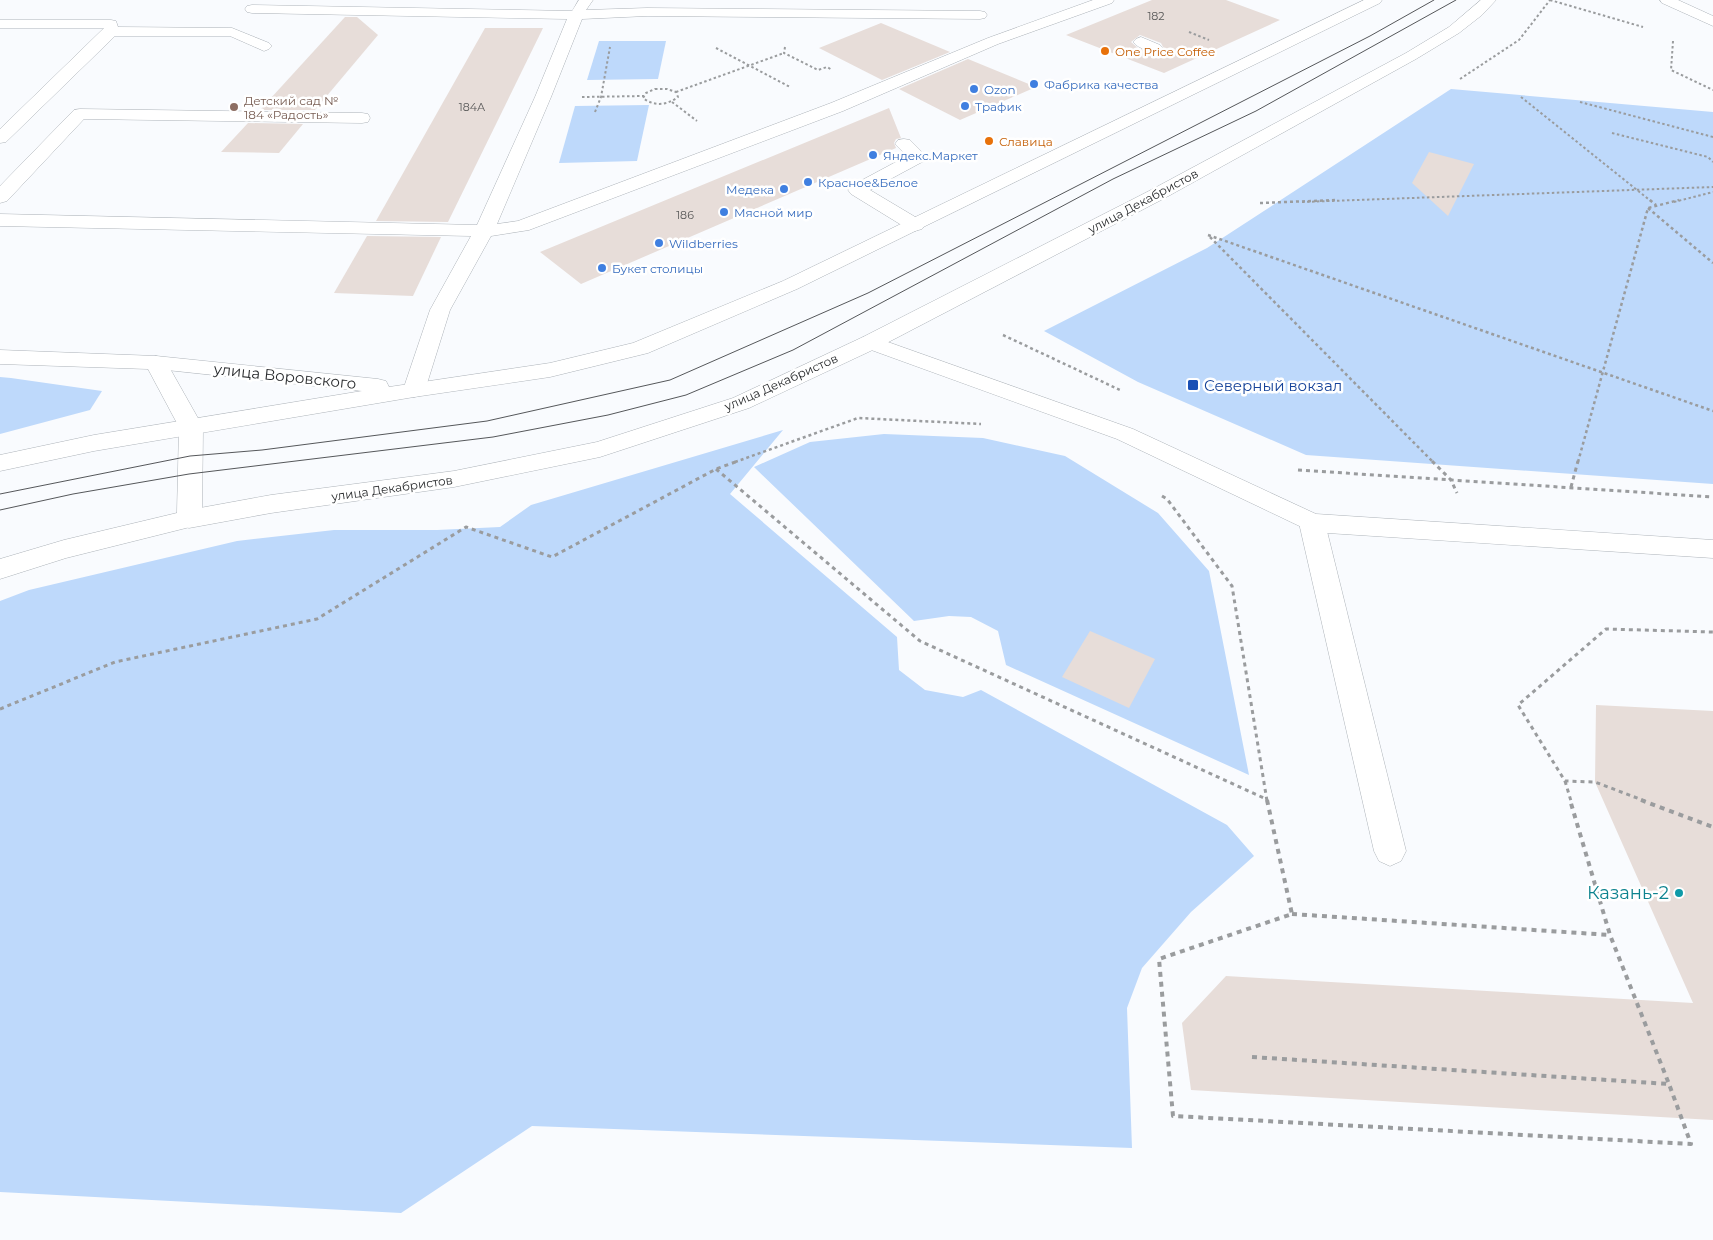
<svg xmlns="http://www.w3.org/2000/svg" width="1713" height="1240" viewBox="0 0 1713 1240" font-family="Montserrat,sans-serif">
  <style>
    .green { fill: #bed9fb }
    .building { fill: #e7ddd9; fill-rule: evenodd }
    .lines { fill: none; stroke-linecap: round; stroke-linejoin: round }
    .lane-casing { stroke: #adb3b9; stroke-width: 1 }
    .street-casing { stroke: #adb3b9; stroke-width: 1 }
    .secondary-casing { stroke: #adb3b9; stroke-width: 1 }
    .primary-casing { stroke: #adb3b9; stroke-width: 1 }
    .path-far3 { stroke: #9a9c9e; stroke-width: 2; stroke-dasharray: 2.5 2.5; stroke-linecap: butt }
    .path-far2 { stroke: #9a9c9e; stroke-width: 2.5; stroke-dasharray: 3 3; stroke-linecap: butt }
    .path-far1 { stroke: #9a9c9e; stroke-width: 3; stroke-dasharray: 4 4; stroke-linecap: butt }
    .path { stroke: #9a9c9e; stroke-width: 4; stroke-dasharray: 5 5; stroke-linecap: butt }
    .lane { fill: #fff; fill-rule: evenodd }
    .street { fill: #fff; fill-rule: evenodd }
    .secondary { fill: #fff; fill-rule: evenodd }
    .primary { fill: #fff; fill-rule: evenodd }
    .tram { stroke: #55575a; stroke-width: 1 }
    .food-dot { fill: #e8710a; stroke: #fff; stroke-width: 2 }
    .shop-dot { fill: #3f7fe0; stroke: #fff; stroke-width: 2 }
    .education-dot { fill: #8d6e63; stroke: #fff; stroke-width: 2 }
    .transit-dot { fill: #1a4fb4; stroke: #fff; stroke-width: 2 }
    .culture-dot { fill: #0f9aa8; stroke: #fff; stroke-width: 2 }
    .labels { text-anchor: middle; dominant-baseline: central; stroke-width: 5; stroke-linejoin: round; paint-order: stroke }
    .far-number-label { font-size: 11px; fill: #585858 }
    .far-food-label { font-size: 12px; fill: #c56008; stroke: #fff; text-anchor: start }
    .far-shop-label { font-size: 12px; fill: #366cbe; stroke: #fff; text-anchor: start }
    .far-education-label { font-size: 12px; fill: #785e54; stroke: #fff; text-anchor: start }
    .far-street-label { font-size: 12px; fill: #292b2d; stroke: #fff }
    .street-label { font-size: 15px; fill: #292b2d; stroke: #fff }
    .transit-label { font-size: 15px; fill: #164399; stroke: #fff; text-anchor: start }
    .near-culture-label { font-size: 18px; fill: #0d838f; stroke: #fff; text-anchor: end }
  </style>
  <rect width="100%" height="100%" fill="#f9fbfe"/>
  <g class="green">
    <polygon points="599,41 666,41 658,79 587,80"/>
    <polygon points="1451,89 1713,112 1713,484 1306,455 1138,382 1044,331 1207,248"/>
    <polygon points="649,105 637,161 559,163 575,106"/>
    <polygon points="0,377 11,378 102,391 90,410 0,434"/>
    <polygon points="783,430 730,494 897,637 899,670 925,690 963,697 981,690 1227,825 1254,856 1191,912 1142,968 1127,1008 1132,1148 532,1126 401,1213 0,1192 0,601 29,590 237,541 334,530 437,530 500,527 531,505"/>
    <polygon points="884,434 983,438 1065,456 1158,513 1209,571 1249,775 1006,665 998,631 971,617 949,616 914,621 754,467 810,442"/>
  </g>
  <g class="building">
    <path d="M1152 0H1226L1280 20 1164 73 1066 35ZM1140 35 1161 43 1164 49 1160 53H1153L1138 48 1131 42Z"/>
    <polygon points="345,17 357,17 378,35 315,110 260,110"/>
    <polygon points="881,23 950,52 882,80 819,48"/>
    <polygon points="485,28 543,28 448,222 376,221"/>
    <polygon points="968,59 1036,87 960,120 899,89"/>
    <polygon points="889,108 901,138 896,139 894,143 896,148 581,284 540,252"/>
    <polygon points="248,123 303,124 279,153 221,152"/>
    <polygon points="1429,152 1474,164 1448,216 1412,183"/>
    <polygon points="367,236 441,237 413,296 334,293"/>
    <polygon points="1090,631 1155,659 1129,708 1062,677"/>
    <polygon points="1596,705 1713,711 1713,1120 1191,1090 1182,1023 1226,976 1693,1003 1595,782"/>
  </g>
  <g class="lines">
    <g class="lane-casing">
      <g id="lane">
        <polygon points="579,0 593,0 586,10 647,8 980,11 985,12 987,15 985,18 980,19 647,16 582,19 551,97 497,224 518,221 831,103 988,38 1093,0 1114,0 1112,3 998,44 843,111 529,230 491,236 450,310 425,390 422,395 414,397 406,395 403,390 430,310 471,236 0,226 0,214 477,225 535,97 567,19 252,13 247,12 245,9 247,6 252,5 572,11"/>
        <polygon points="0,20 111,20 116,21 118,27 232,28 269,43 272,46 269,49 264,51 230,36 115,36 6,142 0,143 0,129 104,28 0,28"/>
        <path d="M1141 37 1160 45 1163 48 1160 51C1152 53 1139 49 1133 42L1136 39Z"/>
        <polygon points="80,109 362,113 368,114 370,118 368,122 362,123 84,119 7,201 0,203 0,186 74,110"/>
        <polygon points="904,139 910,140 927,157 924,161 870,190 922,221 925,225 922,229 915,231 908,229 851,194 848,190 851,186 907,156 895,144 898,140"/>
        <polygon points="1312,514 1321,517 1325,523 1406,851 1401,861 1390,866 1379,861 1374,851 1299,523 1303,517"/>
      </g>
    </g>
    <g class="street-casing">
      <g id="street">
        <polygon points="1660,0 1678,0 1713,16 1713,26 1662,3"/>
        <polygon points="871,336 1133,429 1316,514 1713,540 1713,558 1312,532 1117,439 863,347 860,342 863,337"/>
      </g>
    </g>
    <g class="secondary-casing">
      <g id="secondary">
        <polygon points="1364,0 1382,0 1380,3 797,289 648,353 550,377 414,397 94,451 0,471 0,455 94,435 362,391 148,368 145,363 148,358 156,356 378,379 386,381 389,387 550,363 633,343 783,281"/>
        <polygon points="1481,0 1496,0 1482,15 1459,33 1416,59 1163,199 879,347 749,408 600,457 454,487 271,513 189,528 180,525 176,519 180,513 189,510 271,495 454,471 597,442 733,398 863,337 1149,191 1406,53 1449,27"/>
      </g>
    </g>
    <g class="primary-casing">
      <polygon id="primary" points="0,350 156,356 164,358 203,427 202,519 198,525 66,558 0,579 0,559 64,540 177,513 179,427 148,369 0,364"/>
    </g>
    <g class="path-far3">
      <polyline points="1550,0 1643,27"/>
      <polyline points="1189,32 1209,40"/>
      <polyline points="1673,41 1671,70 1713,90"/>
      <polyline points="785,47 784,53 818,70 827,67 832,70"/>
      <polyline points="716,48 790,87"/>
      <polyline points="1460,79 1519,40 1550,0"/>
      <path d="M655 89H667L676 92 678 97C667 105 655 107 643 98L646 93Z"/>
      <polyline points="676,92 784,53"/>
      <polyline points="582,97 644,96"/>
      <polyline points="1521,97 1652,202"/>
      <polyline points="672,102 697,121"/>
      <polyline points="1580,102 1713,137"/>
      <polyline points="595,112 601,97 610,47"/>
      <polyline points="1612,133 1708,157 1713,162"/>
      <polyline points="1302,202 1713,187"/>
      <polyline points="1674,202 1713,192"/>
    </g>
    <g class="path-far2">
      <polyline points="1650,200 1656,205"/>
      <polyline points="1260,203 1338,200"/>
      <polyline points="1648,208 1713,263"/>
      <polyline points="1208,235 1713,411"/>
      <polyline points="1210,237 1433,462"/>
      <polyline points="1003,335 1120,390"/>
      <polyline points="735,462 858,418 981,424"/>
      <polyline points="1578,462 1648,208 1679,200"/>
    </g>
    <g class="path-far1">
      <polyline points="1432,461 1451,480 1457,493"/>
      <polyline points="716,469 920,641 1266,799"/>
      <polyline points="1298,470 1713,497"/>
      <polyline points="1571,487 1578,461"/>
      <polyline points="1162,496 1167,499 1232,586 1267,801"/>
      <polyline points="0,709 115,662 317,619 466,527 552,557 716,469 738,461"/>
      <polyline points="1565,781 1571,801"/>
      <polyline points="1645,801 1595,782 1565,781 1518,705 1606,629 1713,632"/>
    </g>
    <g class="path">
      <polyline points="1267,800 1292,914 1159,959 1173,1116 1691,1144 1669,1084"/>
      <polyline points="1641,800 1713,827"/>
      <polyline points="1292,914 1610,935"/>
      <polyline points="1252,1057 1669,1084 1610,935 1570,800"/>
    </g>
    <use href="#lane" class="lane"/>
    <use href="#street" class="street"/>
    <use href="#secondary" class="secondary"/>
    <use href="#primary" class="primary"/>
    <g class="tram">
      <polyline points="0,494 190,456 262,450 487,421 670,380 868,293 1370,36 1434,0"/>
      <polyline points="0,510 73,494 189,474 493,437 608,415 686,395 793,350 1113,179 1256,111 1456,0"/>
    </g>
  </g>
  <g class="food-dot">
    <circle cx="1105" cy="51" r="5"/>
    <circle cx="989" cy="141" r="5"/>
  </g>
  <g class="shop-dot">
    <circle cx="1034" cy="84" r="5"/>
    <circle cx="974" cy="89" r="5"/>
    <circle cx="965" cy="106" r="5"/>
    <circle cx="873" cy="155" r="5"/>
    <circle cx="808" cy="182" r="5"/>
    <circle cx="784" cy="189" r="5"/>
    <circle cx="724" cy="212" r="5"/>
    <circle cx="659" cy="243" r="5"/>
    <circle cx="602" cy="268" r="5"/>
  </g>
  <circle class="education-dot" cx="234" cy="107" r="5"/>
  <rect class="transit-dot" x="1187" y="379" width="12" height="12" rx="2.5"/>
  <circle class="culture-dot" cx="1679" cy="893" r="5"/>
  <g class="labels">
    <g class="far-number-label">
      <text x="1156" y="16">182</text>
      <text x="472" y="107">184А</text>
      <text x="685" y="215">186</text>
    </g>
    <g class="far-food-label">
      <text x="1115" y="51">One Price Coffee</text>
      <text x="999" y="141">Славица</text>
    </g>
    <g class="far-shop-label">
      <text x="1044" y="84">Фабрика качества</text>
      <text x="984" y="89">Ozon</text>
      <text x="975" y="106">Трафик</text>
      <text x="883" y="155">Яндекс.Маркет</text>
      <text x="818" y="182">Красное&amp;Белое</text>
      <text x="774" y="189" text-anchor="end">Медека</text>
      <text x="734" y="212">Мясной мир</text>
      <text x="669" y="243">Wildberries</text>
      <text x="612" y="268">Букет столицы</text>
    </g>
    <g class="far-education-label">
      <text x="244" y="100">Детский сад №<tspan x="244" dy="14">184 «Радость»</tspan></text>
    </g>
    <g class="far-street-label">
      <text transform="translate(1143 201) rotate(-28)">улица Декабристов</text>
      <text transform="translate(781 382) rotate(-24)">улица Декабристов</text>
      <text transform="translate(392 488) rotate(-8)">улица Декабристов</text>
    </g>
    <g class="street-label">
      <text transform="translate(285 376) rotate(6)">улица Воровского</text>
    </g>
    <g class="transit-label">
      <text x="1204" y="385">Северный вокзал</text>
    </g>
    <g class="near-culture-label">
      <text x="1669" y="893">Казань-2</text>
    </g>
  </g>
</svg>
